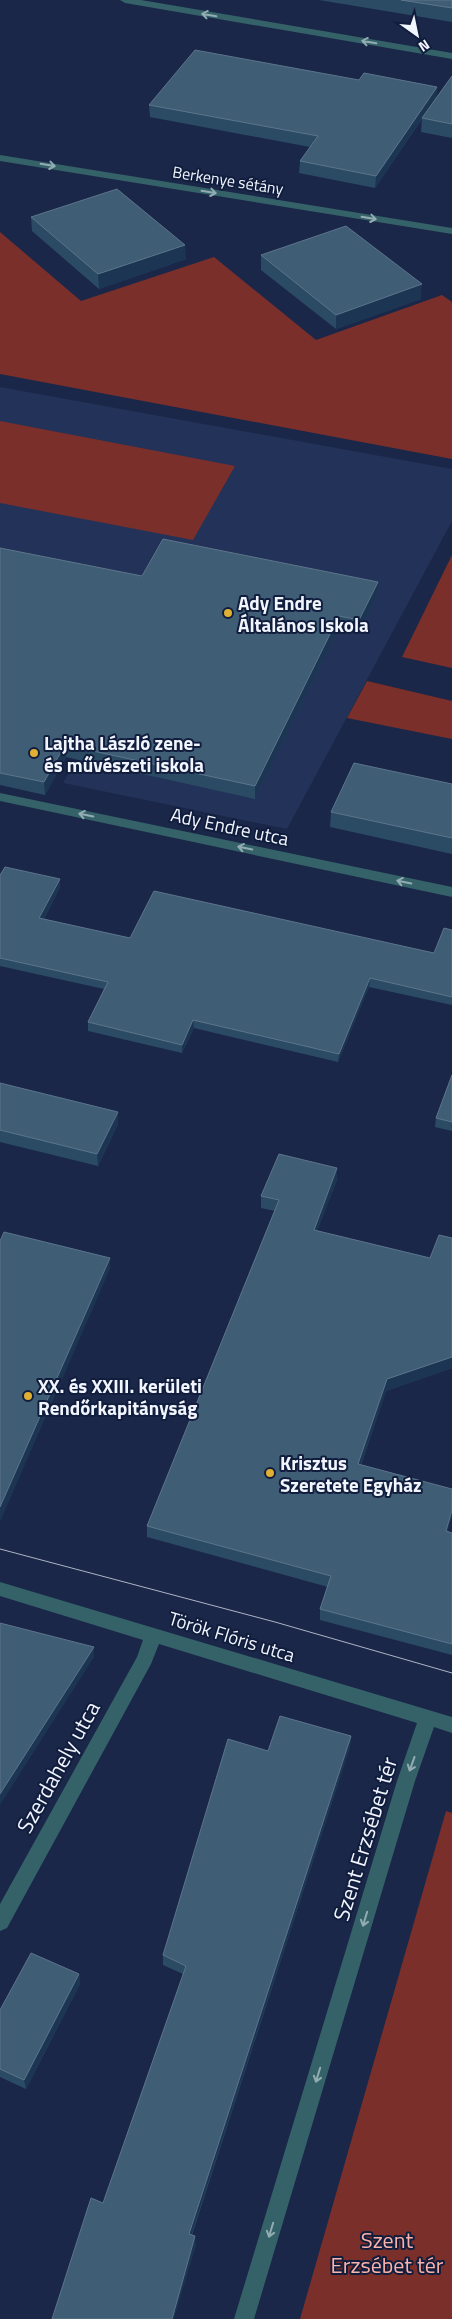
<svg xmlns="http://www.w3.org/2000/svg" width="452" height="2319" viewBox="0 0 452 2319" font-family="'Titillium Web',sans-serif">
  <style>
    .built { fill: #233258 }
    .green { fill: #7b2f2a }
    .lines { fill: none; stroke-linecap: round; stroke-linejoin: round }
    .minor { fill: #346268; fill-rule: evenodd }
    .tram { stroke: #aeb4c5; stroke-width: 1 }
    .wall { fill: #2b4b65 }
    .shaded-wall { fill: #1b3553 }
    .building { fill: #405d76; stroke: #5c758b }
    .oneway { stroke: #92acb3 }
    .poi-dot { fill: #dfb034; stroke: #111d3d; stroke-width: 2 }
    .labels { text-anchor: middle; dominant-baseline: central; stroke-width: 4; stroke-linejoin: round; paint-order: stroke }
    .far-street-label { font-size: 16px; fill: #f1f5fe; stroke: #111d3d }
    .poi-label { font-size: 19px; font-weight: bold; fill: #f1f5fe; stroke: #111d3d; text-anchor: start }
    .street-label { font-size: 19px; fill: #f1f5fe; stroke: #111d3d }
    .near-street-label { font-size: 22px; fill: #f1f5fe; stroke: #111d3d }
    .near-park-label { font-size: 22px; fill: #fbb2a9; stroke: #111d3d }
  </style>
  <rect width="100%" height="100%" fill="#1a2748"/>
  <polygon class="built" points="0,387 452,469 452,521 287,829 63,783 98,722 0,602"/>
  <g class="green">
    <polygon points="0,232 81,301 214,257 316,340 442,295 452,302 452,459 0,374"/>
    <polygon points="0,421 235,466 193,540 0,503"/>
    <polygon points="452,555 452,668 402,657"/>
    <polygon points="367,681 452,701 452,739 347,718"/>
    <polygon points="446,1811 452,1813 452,2319 300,2319"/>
  </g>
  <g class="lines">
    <g class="minor">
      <polygon points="120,0 141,0 452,53 452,59 125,3"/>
      <polygon points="0,155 452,228 452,234 0,161"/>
      <polygon points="0,793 452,887 452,897 0,801"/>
      <polygon points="0,1582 452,1717 452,1733 434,1727 415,1781 254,2319 234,2319 397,1781 417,1723 159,1644 151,1664 7,1928 0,1931 0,1904 137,1657 143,1640 0,1596"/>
    </g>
    <polyline class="tram" points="0,1549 275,1622 452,1673"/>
  </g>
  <g class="wall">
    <polygon points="319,0 452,0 452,22"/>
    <polygon points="452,76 452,138 421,132 422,119 375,188 299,173 300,161 310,147 150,117 149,105 359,80 437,87 436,98"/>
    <polygon points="31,217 186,259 99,289 32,231"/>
    <polygon points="261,255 421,299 336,329 261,270"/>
    <polygon points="0,548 142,576 378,582 378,594 359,632 339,628 255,799 66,757 45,795 0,785"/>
    <polygon points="452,784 452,854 330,827 331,812"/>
    <polygon points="0,875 60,879 60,887 44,919 130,938 434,953 452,930 452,1005 369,987 338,1062 194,1028 182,1053 88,1031 88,1022 104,989 0,966"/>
    <polygon points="452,1075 452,1131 435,1127 436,1118"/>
    <polygon points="0,1083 118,1124 98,1166 0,1142"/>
    <polygon points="337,1168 337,1180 317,1231 430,1258 452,1238 452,1368 386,1391 361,1465 448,1532 452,1533 452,1655 320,1620 320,1609 328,1587 147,1537 147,1526 275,1211 261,1208 261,1196"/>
    <polygon points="351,1736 350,1747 192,2235 196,2245 103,2203 183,1974 163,1965 163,1955 268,1751"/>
    <polygon points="79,1974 80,1984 26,2089 0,2077 0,2010"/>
  </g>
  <g class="shaded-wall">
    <polygon points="437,87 436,98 375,188 376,176"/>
    <polygon points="185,245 186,259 99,289 98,274"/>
    <polygon points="422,284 421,299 336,329 336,315"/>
    <polygon points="378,582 378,594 359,632 359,620"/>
    <polygon points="339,616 339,628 255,799 255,786"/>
    <polygon points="65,745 66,757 45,795 44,782"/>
    <polygon points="60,879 60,887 40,926 39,918"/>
    <polygon points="370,978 369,987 338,1062 339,1054"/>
    <polygon points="193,1020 194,1028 182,1053 182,1045"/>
    <polygon points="118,1112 118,1124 98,1166 97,1154"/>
    <polygon points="337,1168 337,1180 313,1242 314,1230"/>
    <polygon points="110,1258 110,1269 0,1522 0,1507"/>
    <polygon points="452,1357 452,1368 386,1391 357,1475 358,1464 387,1379"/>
    <polygon points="452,1510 452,1517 444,1542 446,1531"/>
    <polygon points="94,1647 94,1657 0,1805 0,1794"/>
    <polygon points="351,1736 350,1747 189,2242 189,2234"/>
    <polygon points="79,1974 80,1984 26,2089 24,2080"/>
    <polygon points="195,2236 196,2245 174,2319 172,2319"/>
  </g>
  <g class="building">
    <polygon points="401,0 452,0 452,8"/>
    <polygon points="195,50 359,80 364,73 437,87 376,176 300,161 318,136 149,105"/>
    <polygon points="452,76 452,124 422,118"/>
    <polygon points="117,189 185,245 98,274 31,217"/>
    <polygon points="346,226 422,284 336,315 261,255"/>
    <polygon points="163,539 378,582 359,620 339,616 255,786 65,745 44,782 0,773 0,548 142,576"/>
    <polygon points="354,763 452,784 452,838 331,812"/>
    <polygon points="5,867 60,879 39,918 130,938 154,891 434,953 444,928 452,930 452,997 370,978 339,1054 193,1020 182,1045 88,1022 108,982 0,958 0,875"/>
    <polygon points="452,1075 452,1122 436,1118"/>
    <polygon points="0,1083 118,1112 97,1154 0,1130"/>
    <polygon points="279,1154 337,1168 314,1230 430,1258 439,1235 452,1238 452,1357 387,1379 358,1464 452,1489 452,1510 446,1531 452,1533 452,1644 320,1609 331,1576 147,1526 279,1200 261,1196"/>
    <polygon points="4,1232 110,1258 0,1507 0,1241"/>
    <polygon points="0,1623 94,1647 0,1794"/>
    <polygon points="280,1716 351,1736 189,2234 195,2236 172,2319 52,2319 91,2198 103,2203 186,1966 163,1955 228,1739 268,1751"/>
    <polygon points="31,1953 79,1974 24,2080 0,2069 0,2010"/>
  </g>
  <defs><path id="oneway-shaft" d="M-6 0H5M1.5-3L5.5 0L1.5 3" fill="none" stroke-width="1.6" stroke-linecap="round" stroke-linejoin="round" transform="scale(1.25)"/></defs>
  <g class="oneway">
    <use href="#oneway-shaft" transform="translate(209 15) rotate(-170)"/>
    <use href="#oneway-shaft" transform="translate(369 42) rotate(-170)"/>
    <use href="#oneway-shaft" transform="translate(48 165) rotate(9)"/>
    <use href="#oneway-shaft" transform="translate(209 192) rotate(9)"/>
    <use href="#oneway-shaft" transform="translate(369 218) rotate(9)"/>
    <use href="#oneway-shaft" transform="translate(86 815) rotate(-168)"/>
    <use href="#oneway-shaft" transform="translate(245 848) rotate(-168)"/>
    <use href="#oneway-shaft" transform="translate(404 882) rotate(-168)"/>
    <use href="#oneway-shaft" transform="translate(412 1764) rotate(110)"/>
    <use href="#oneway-shaft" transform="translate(365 1919) rotate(107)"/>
    <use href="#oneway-shaft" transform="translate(318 2075) rotate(107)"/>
    <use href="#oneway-shaft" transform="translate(271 2230) rotate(107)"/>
  </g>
  <g class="poi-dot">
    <circle cx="228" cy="613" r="5"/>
    <circle cx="34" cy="753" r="5"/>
    <circle cx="28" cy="1396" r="5"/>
    <circle cx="270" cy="1473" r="5"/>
  </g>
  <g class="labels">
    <g class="far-street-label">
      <text transform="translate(228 180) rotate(9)">Berkenye sétány</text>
    </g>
    <g class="poi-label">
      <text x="238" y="602">Ady Endre<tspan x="238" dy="22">Általános Iskola</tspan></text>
      <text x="44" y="742">Lajtha László zene-<tspan x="44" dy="22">és művészeti iskola</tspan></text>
      <text x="38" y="1385">XX. és XXIII. kerületi<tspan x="38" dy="22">Rendőrkapitányság</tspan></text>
      <text x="280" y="1462">Krisztus<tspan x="280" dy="22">Szeretete Egyház</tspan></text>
    </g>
    <g class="street-label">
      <text transform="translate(230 826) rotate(12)">Ady Endre utca</text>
      <text transform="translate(232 1636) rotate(17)">Török Flóris utca</text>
    </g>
    <g class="near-street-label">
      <text transform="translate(58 1767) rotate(-61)">Szerdahely utca</text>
      <text transform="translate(365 1839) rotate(-73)">Szent Erzsébet tér</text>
    </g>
    <g class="near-park-label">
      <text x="387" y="2240">Szent<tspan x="387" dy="25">Erzsébet tér</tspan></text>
    </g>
  </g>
  <g transform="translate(417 35) rotate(147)" stroke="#111d3d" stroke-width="4" paint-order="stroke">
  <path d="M0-4L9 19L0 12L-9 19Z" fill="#f1f5fe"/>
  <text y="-8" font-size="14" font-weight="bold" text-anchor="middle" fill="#f1f5fe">N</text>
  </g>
</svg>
